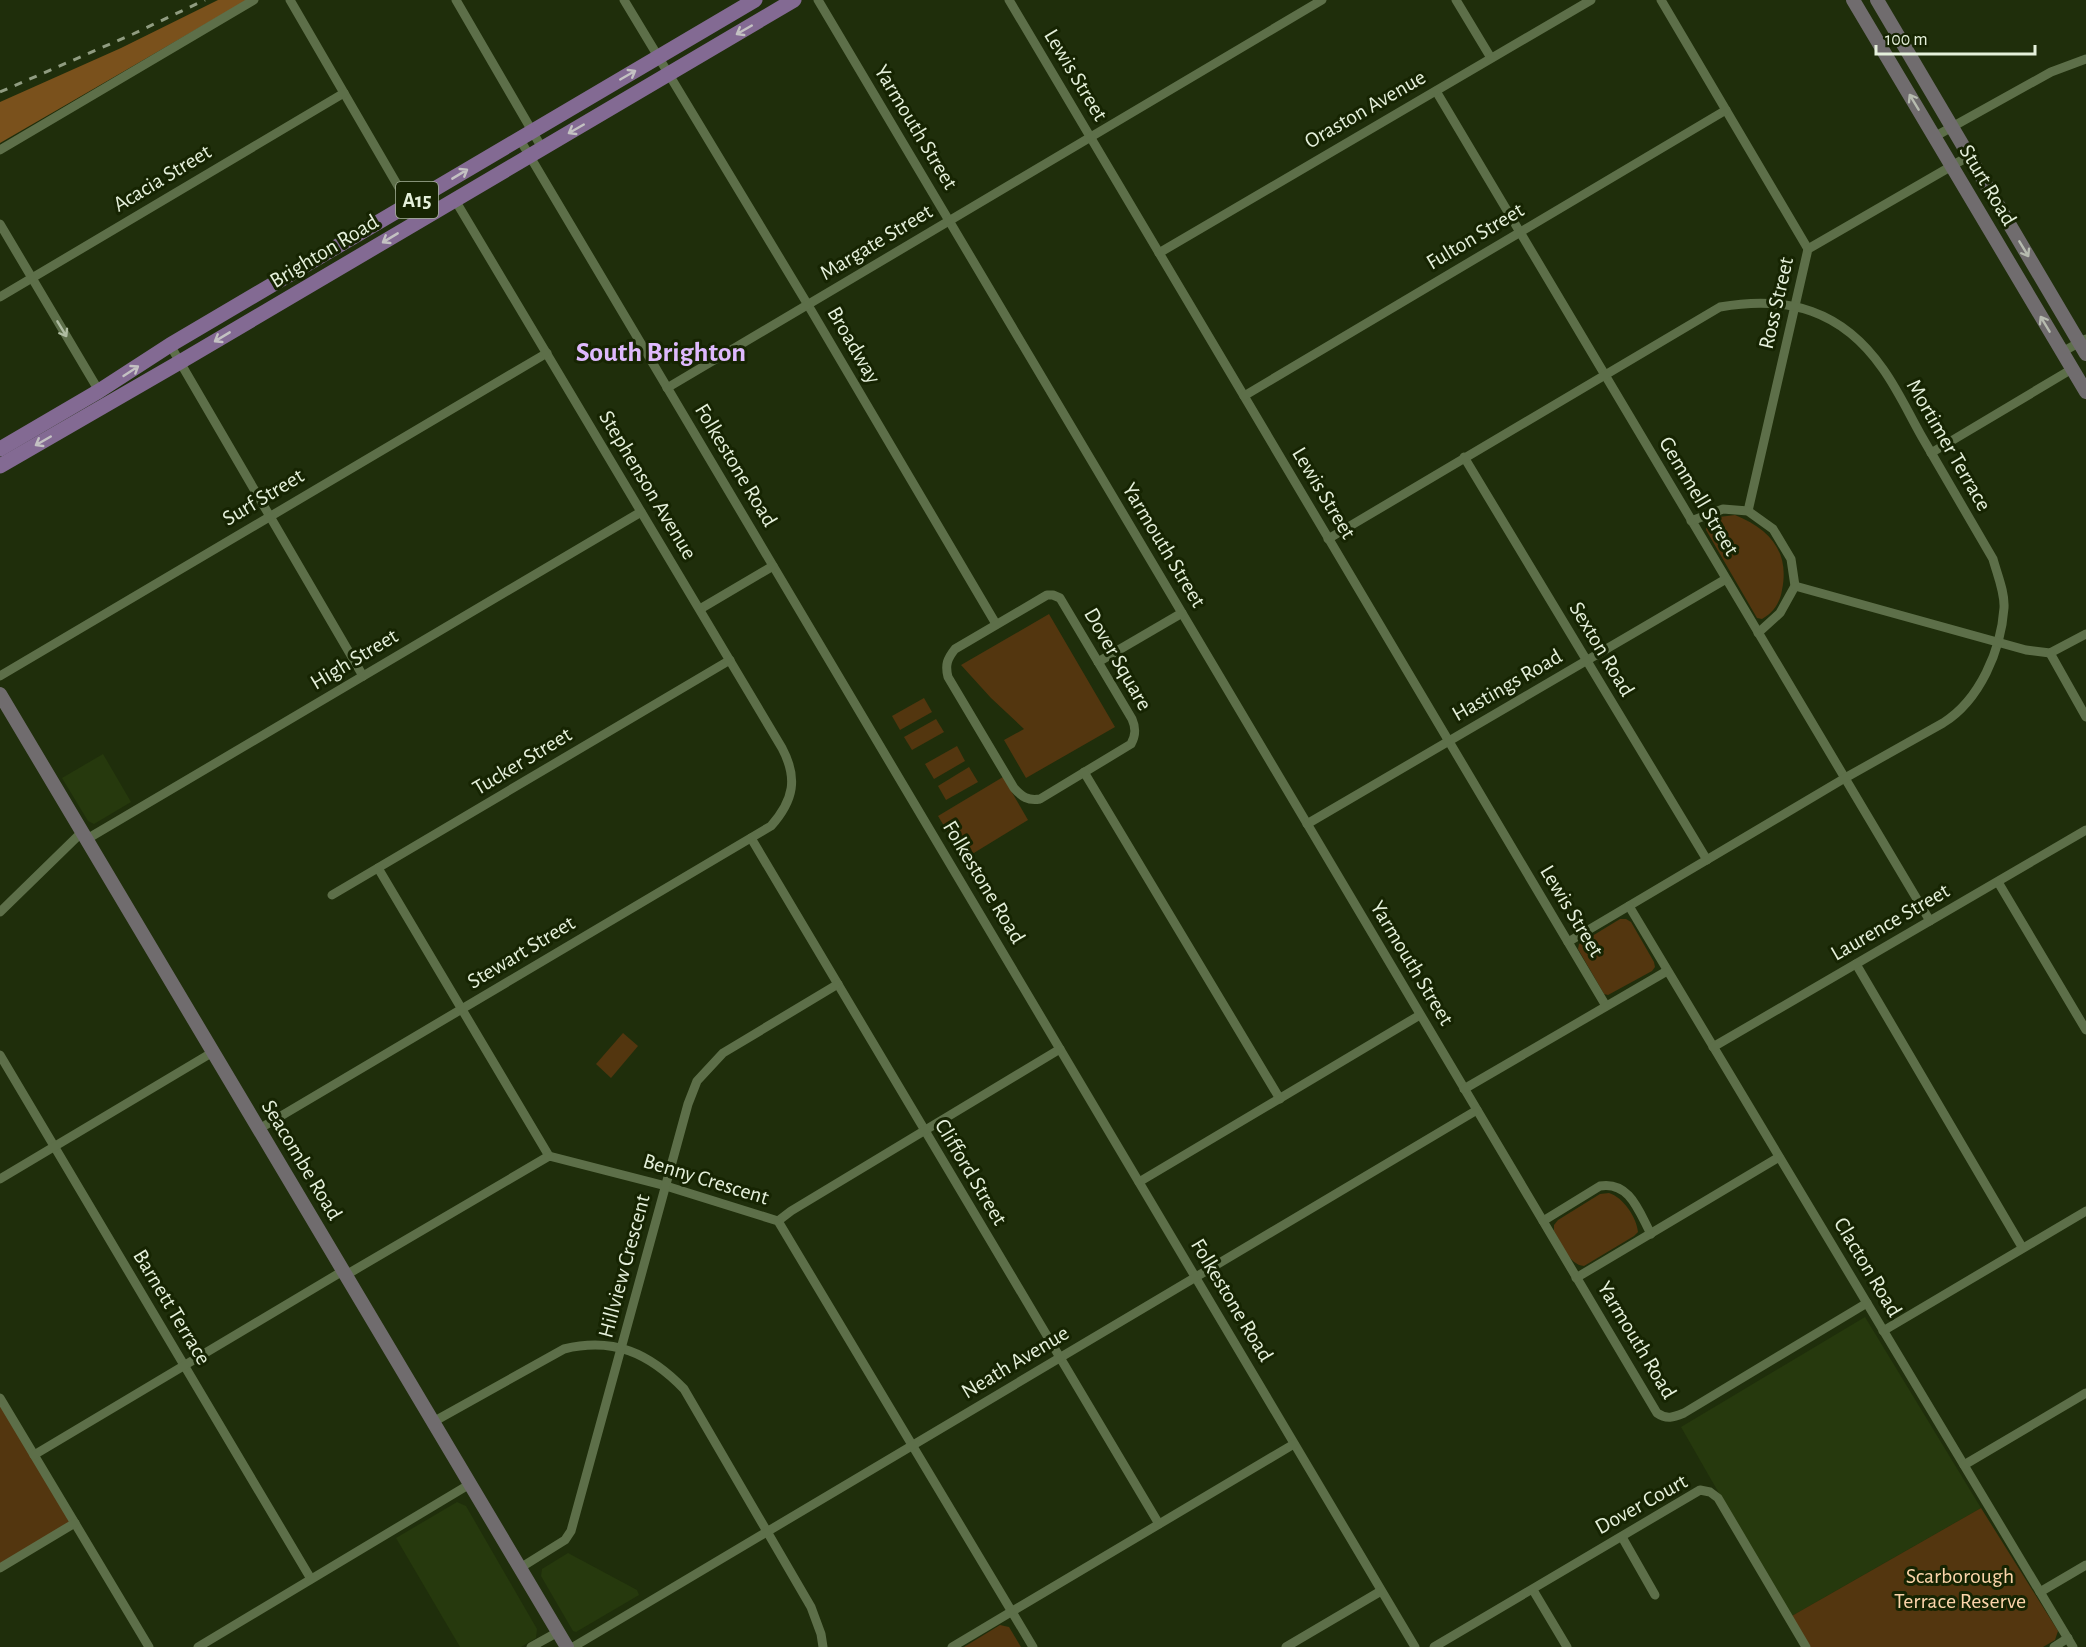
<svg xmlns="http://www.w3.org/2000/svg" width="2086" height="1647" viewBox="0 0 2086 1647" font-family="'Alegreya Sans',sans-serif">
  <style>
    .built { fill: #26390d }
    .green { fill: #53360f }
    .forest { fill: #7a511c }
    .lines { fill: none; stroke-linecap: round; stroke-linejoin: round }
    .minor { stroke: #5d6f49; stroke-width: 9 }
    .secondary { stroke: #706c6e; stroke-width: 14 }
    .primary { stroke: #836a93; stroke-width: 15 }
    .rail { stroke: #909c81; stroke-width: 3; stroke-dasharray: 8 8; stroke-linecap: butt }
    .oneway { stroke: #c3c1c2 }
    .oneway2 { stroke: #b6bbaf }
    .oneway3 { stroke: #afbca1 }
    .labels { text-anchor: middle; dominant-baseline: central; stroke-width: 6; stroke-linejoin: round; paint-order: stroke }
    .shield { fill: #162402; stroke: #a7b39a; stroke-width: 1.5 }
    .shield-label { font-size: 21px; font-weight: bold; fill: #e5f0db }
    .street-label { font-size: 22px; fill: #e5f0db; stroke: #162402 }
    .park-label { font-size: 22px; fill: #fbd4aa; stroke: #162402 }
    .district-label { font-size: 28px; font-weight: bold; fill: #deb9fd; stroke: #162402 }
  </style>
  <rect width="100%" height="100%" fill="#1f2e0b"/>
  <g class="built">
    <polygon points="103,754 131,802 94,824 88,821 62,778"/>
    <polygon points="1865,1317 1981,1508 1790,1617 1681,1427"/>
    <polygon points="457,1502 466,1506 537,1629 536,1638 521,1647 460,1647 396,1538"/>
    <polygon points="568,1553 637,1590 639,1595 576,1632 573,1631 541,1576 542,1569"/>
  </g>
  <g class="green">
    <path d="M1735 515C1769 529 1790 551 1782 590 1780 603 1773 613 1762 619L1757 618 1706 530V524L1711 518Z"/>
    <polygon points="1049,614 1115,727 1026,778 1004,740 1024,729 991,698 961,665"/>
    <polygon points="924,698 932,712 900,730 892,716"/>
    <polygon points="936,719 944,732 912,750 904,737"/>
    <polygon points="957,746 965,761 934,779 925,764"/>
    <polygon points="969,767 978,782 946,800 938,786"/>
    <polygon points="1003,777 1028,820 964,859 938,816"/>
    <polygon points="1620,919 1626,919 1631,922 1654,962 1655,967 1652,971 1608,995 1604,994 1578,949 1579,944"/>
    <polygon points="623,1033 638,1046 611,1078 596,1064"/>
    <path d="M1609 1193C1623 1197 1637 1218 1638 1232L1634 1236 1584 1266C1569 1265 1561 1242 1554 1231V1225L1558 1220 1600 1194Z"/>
    <polygon points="0,1401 71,1523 0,1565"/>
    <polygon points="1981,1508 2058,1631 2055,1640 2043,1647 1808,1647 1790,1617"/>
    <polygon points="1000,1625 1009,1627 1021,1647 964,1647"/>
  </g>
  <polygon class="forest" points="218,0 247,0 0,143 0,102 121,48"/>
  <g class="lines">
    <g class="minor">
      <polyline points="290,0 409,205"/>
      <polyline points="456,0 542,148"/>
      <polyline points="624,0 808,305 996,624"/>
      <path d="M818 0 1657 1413C1667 1420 1674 1417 1684 1413L1867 1303"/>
      <polyline points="1009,0 1606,1006"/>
      <polyline points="1456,0 1491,58"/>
      <polyline points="1661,0 1808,249"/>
      <polyline points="1436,91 1930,921"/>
      <polyline points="1934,137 2051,72 2086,59"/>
      <polyline points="519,138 1415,1647"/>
      <polyline points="0,150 254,0"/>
      <polyline points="0,224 99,391"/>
      <polyline points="1159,253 1591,0"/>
      <polyline points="0,297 344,93"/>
      <polyline points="170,345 363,676"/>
      <polyline points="2062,352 2086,339"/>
      <polyline points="667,388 1322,0"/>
      <polyline points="1244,396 1726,110"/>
      <polyline points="1931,453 2072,369"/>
      <polyline points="1464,457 1707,860"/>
      <polyline points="1748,511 1808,249 1969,156"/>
      <polyline points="1691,521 1723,509 1748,511 1773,529 1791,559 1795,586 1780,613 1758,633"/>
      <path d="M1328 539 1720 307C1788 295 1842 310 1883 369 1898 390 1909 414 1922 437 1945 477 1969 518 1993 559 1997 574 2005 592 2004 608 2001 650 1980 700 1943 723L1845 778 1568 942"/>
      <polyline points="1795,586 2026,650 2050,653 2086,634"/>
      <path d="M1047 595H1053L1060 598 1132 719C1136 728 1136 735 1131 744L1040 799C1028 801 1022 797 1014 788L948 677C945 665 947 659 955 649Z"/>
      <polyline points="700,609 773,566"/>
      <polyline points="2050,653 2086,717"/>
      <polyline points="1098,662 1182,613"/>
      <polyline points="0,676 547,353"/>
      <polyline points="1084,772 1280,1099"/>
      <polyline points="1307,824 1726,579"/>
      <polyline points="751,838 1159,1524"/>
      <polyline points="87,839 641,512"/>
      <polyline points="378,868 549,1156"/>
      <polyline points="1998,882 2086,1030"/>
      <polyline points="332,895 730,660"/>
      <polyline points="1629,906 2073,1647"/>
      <polyline points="0,912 82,832"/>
      <polyline points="1856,964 2022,1247"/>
      <polyline points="1713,1047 2086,830"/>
      <polyline points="0,1055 311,1579"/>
      <polyline points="1464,1089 1667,971"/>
      <path d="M259 1129 771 826C794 800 798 778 782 748L455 200"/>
      <polyline points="0,1179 213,1052"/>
      <polyline points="1139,1182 1420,1015"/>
      <polyline points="778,1221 791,1211 1060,1049"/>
      <path d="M1543 1221 1600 1186C1630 1181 1639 1212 1651 1234"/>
      <polyline points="346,1275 549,1156 666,1186 778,1221 1033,1647"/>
      <polyline points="1576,1278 1779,1157"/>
      <polyline points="1883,1331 2086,1211"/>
      <polyline points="0,1398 149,1647"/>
      <path d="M433 1422 564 1349C614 1337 649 1353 684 1389L811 1607 821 1634 823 1647"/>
      <polyline points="34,1455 343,1271"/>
      <polyline points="1964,1465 2086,1393"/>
      <polyline points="1622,1537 1655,1595"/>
      <polyline points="0,1568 75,1523"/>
      <polyline points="520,1568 565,1540 571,1531 688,1104 697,1081 723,1053 838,984"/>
      <polyline points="1533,1590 1567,1647"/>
      <polyline points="2040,1592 2086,1565"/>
      <polyline points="198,1647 470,1484"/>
      <polyline points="531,1647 558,1632"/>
      <polyline points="573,1647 1477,1110"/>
      <polyline points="952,1647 1294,1444"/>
      <polyline points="1286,1647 1381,1591"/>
      <polyline points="1434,1647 1700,1490 1710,1492 1718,1498 1806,1647"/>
      <polyline points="2054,1647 2068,1638"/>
    </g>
    <g class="secondary">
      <polyline points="1853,0 2086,392"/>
      <polyline points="1877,0 2086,354"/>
      <polyline points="0,694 567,1647"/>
    </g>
    <g class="primary">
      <polyline points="0,449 99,391 170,345 755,0"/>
      <polyline points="0,466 180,362 794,0"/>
    </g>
    <polyline class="rail" points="0,92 133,34 205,0"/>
  </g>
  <defs><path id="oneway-shaft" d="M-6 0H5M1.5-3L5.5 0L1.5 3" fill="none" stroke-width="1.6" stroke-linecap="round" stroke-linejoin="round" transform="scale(1.5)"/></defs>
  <g class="oneway">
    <use href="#oneway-shaft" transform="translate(744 30) rotate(150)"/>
    <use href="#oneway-shaft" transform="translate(628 75) rotate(-30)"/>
    <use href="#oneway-shaft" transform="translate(576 129) rotate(150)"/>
    <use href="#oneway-shaft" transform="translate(460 174) rotate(-31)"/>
    <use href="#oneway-shaft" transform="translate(390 238) rotate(149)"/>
    <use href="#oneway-shaft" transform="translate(222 337) rotate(149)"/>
    <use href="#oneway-shaft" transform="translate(131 371) rotate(-33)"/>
    <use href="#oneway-shaft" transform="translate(43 441) rotate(150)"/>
  </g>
  <g class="oneway2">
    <use href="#oneway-shaft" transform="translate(1914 102) rotate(-121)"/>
    <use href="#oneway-shaft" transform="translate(2024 249) rotate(59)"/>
    <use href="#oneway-shaft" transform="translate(2045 324) rotate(-121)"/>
  </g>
  <use class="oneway3" href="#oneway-shaft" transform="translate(62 329) rotate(59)"/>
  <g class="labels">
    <rect class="shield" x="396" y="182" width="42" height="36" rx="4.5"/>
    <g class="shield-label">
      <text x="417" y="200">A15</text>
    </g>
    <g class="street-label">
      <text transform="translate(1076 75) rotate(59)">Lewis Street</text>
      <text transform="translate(1365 109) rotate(-30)">Oraston Avenue</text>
      <text transform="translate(916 127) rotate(59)">Yarmouth Street</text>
      <text transform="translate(162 178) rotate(-31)">Acacia Street</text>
      <text transform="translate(1988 185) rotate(59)">Sturt Road</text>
      <text transform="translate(1475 236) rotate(-31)">Fulton Street</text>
      <text transform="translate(876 242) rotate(-31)">Margate Street</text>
      <text transform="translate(324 251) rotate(-31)">Brighton Road</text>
      <text transform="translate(1776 303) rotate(-77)">Ross Street</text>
      <text transform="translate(854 345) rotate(60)">Broadway</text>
      <text transform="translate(1949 445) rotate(60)">Mortimer Terrace</text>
      <text transform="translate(736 465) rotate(59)">Folkestone Road</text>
      <text transform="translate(648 485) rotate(59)">Stephenson Avenue</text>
      <text transform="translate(1324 493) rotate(59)">Lewis Street</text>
      <text transform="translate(1699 496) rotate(59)">Gemmell Street</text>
      <text transform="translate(263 497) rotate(-31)">Surf Street</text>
      <text transform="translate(1164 545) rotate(59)">Yarmouth Street</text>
      <text transform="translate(1602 649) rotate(59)">Sexton Road</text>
      <text transform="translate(354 659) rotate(-31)">High Street</text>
      <text transform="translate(1118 659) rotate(60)">Dover Square</text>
      <text transform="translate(1507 685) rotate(-30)">Hastings Road</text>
      <text transform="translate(522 761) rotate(-31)">Tucker Street</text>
      <text transform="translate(984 882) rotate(59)">Folkestone Road</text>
      <text transform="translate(1572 911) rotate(59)">Lewis Street</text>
      <text transform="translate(1890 922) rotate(-30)">Laurence Street</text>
      <text transform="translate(521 952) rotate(-31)">Stewart Street</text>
      <text transform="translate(1412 963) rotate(59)">Yarmouth Street</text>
      <text transform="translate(302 1160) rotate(59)">Seacombe Road</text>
      <text transform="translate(971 1172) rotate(59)">Clifford Street</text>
      <text transform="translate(706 1179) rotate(17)">Benny Crescent</text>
      <text transform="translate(624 1266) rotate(-75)">Hillview Crescent</text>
      <text transform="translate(1868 1267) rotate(59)">Clacton Road</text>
      <text transform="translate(1232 1300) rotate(59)">Folkestone Road</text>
      <text transform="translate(172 1307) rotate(59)">Barnett Terrace</text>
      <text transform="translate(1637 1340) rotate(59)">Yarmouth Road</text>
      <text transform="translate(1015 1362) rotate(-31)">Neath Avenue</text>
      <text transform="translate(1641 1504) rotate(-29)">Dover Court</text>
    </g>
    <g class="park-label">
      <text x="1960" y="1576">Scarborough<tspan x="1960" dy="25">Terrace Reserve</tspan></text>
    </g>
    <g class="district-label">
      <text x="661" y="353">South Brighton</text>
    </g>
  </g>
  <path d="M1876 45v9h159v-9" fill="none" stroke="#e5f0db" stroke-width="3"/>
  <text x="1885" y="45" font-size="18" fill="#e5f0db" stroke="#162402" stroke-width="4.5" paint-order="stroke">100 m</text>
</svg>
